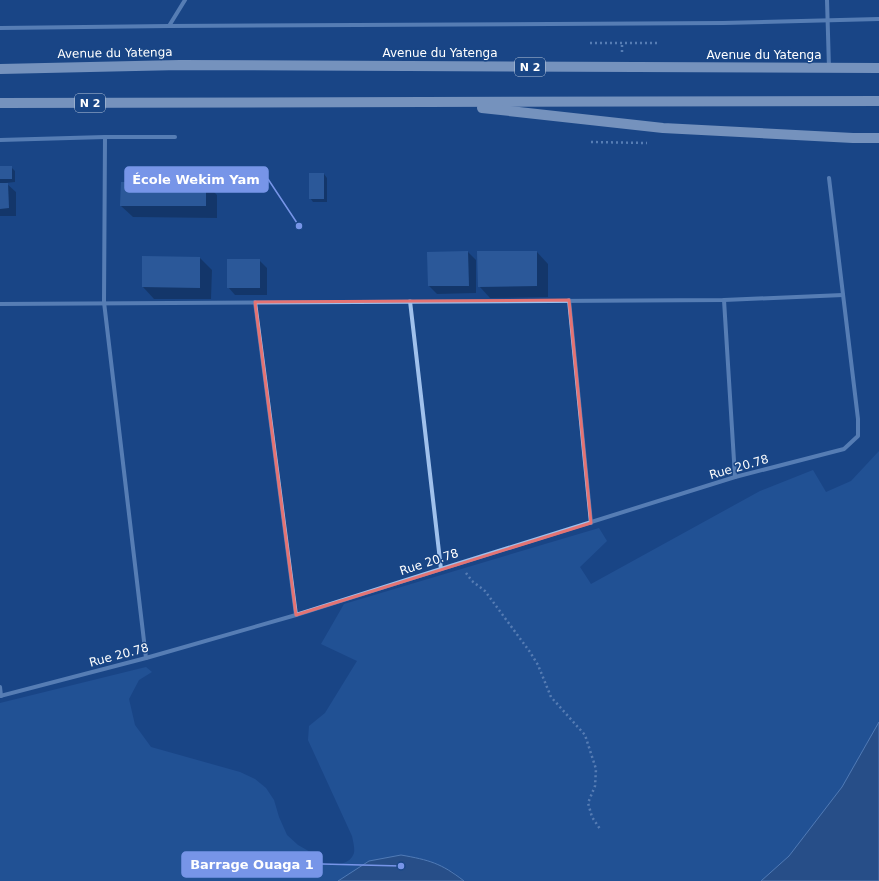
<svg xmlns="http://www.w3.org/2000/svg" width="879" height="881" viewBox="0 0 879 881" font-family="'DejaVu Sans',sans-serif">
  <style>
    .green { fill: #2c5fa5 }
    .water { fill: #385a89; stroke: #92bbef }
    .shadow { fill: #0007 }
    .building { fill: #4170b0 }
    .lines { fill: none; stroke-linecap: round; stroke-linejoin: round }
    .path { stroke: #a0c1ec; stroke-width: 2.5; stroke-dasharray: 2 3; stroke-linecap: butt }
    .minor { stroke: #a0c1ec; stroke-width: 4 }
    .primary { stroke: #e5efff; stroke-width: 10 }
    .marked { fill: none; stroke: #e47373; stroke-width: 3; stroke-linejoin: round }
    .labels { text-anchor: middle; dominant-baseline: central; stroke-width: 3; stroke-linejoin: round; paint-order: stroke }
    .shield { fill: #194686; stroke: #bac8db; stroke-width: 1 }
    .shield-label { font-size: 11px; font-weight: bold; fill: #fff }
    .street-label { font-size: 12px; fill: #fff; stroke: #194686 }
    .leader { fill: none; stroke: #7795e8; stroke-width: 1.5 }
    .callout-dot { fill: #7795e8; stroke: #194686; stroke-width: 1.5 }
    .callout { fill: #7795e8; stroke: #7795e8; stroke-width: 1.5 }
    .callout-label { font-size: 13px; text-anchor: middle; font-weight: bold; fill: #fff }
  </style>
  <rect width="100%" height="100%" fill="#194686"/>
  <path class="green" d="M879 451V722L842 787 789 856 761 881H464L452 871 369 861 338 881H0V703L146 667 152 672 139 680 129 699 135 725 151 747 240 772 255 779 266 788 274 800 279 817 287 835 298 845 312 853 326 865C336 865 350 865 354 853 355 848 353 841 352 836L308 740 309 726 325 713 357 661 321 644 344 604 599 528 607 541 580 567 591 584 760 491 813 470 826 492 851 481Z"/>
  <g class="water">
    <polygon points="879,722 879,881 761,881 789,856 842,787"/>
    <path d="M401 855C429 860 441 863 464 881H338L369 861Z"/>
  </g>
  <g class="shadow">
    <polygon points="0,167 11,167 15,171 15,182 6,183 16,192 16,216 0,216"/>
    <polygon points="324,174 327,178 327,202 313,202 310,198"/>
    <polygon points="205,183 217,195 217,218 133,217 121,206"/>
    <polygon points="468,252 476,260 476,293 437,294 429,286 428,253"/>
    <polygon points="537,252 548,264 548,297 490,298 479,286"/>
    <polygon points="143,257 200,258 212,270 211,299 154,299 143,287"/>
    <polygon points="259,260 267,268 267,295 235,295 228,287"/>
  </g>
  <g class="building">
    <rect x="0" y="166" width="12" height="13"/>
    <rect x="309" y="173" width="15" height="26"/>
    <polygon points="121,182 206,182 206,206 120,206"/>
    <polygon points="0,183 8,183 9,208 0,209"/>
    <polygon points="468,251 469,286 428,286 427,252"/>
    <polygon points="477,251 537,251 537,286 478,287"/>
    <polygon points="142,256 200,257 200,288 142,287"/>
    <rect x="227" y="259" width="33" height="29"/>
  </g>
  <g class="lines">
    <g class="path">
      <polyline points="590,43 657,43"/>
      <polyline points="622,52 622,43"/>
      <polyline points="591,142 647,143"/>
      <polyline points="466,573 472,581 485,591 530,652 538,665 551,697 585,735 596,769 595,786 588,803 592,817 600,829"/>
    </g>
    <g class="minor">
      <polyline points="827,0 829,68"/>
      <polyline points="169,26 185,0"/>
      <polyline points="0,28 169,26 723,23 879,19"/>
      <polyline points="105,137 104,302 146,658"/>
      <polyline points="0,140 105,137 175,137"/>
      <polyline points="569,300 591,523"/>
      <polyline points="724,300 735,477"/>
      <polyline points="410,301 441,569"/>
      <polyline points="255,302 296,615"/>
      <polyline points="0,304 724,300 843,295"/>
      <polyline points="0,687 1,696"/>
      <polyline points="0,696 146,658 296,615 441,569 735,477 844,449 858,436 858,419 829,178"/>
    </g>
    <g class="primary">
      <polyline points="0,69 180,65 879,68"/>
      <polyline points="0,103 879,101"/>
      <polyline points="482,108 663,128 853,138 879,138"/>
    </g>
  </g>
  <path d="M0 0H879V881H0ZM569 300 591 523 296 615 255 302Z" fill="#194686" fill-opacity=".55" fill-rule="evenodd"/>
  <path class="marked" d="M569 300 591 523 296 615 255 302Z"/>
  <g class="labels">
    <g class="shield">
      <rect x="515" y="58" width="30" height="18" rx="3"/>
      <rect x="75" y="94" width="30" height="18" rx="3"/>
    </g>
    <g class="shield-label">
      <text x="530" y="67">N 2</text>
      <text x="90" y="103">N 2</text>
    </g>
    <g class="street-label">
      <text transform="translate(115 53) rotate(-1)">Avenue du Yatenga</text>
      <text x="440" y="53">Avenue du Yatenga</text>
      <text x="764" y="55">Avenue du Yatenga</text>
      <text transform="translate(739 467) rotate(-16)">Rue 20.78</text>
      <text transform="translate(429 562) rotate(-18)">Rue 20.78</text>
      <text transform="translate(119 655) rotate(-15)">Rue 20.78</text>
    </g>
  </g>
  <path class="leader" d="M299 226L268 179M401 866L322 864"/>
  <g class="callout-dot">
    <circle cx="299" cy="226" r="4"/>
    <circle cx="401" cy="866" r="4"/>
  </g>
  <g class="callout">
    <rect x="125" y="167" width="143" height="25" rx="4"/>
    <rect x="182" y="852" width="140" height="25" rx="4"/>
  </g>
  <g class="callout-label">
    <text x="196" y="184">École Wekim Yam</text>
    <text x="252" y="869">Barrage Ouaga 1</text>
  </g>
</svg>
